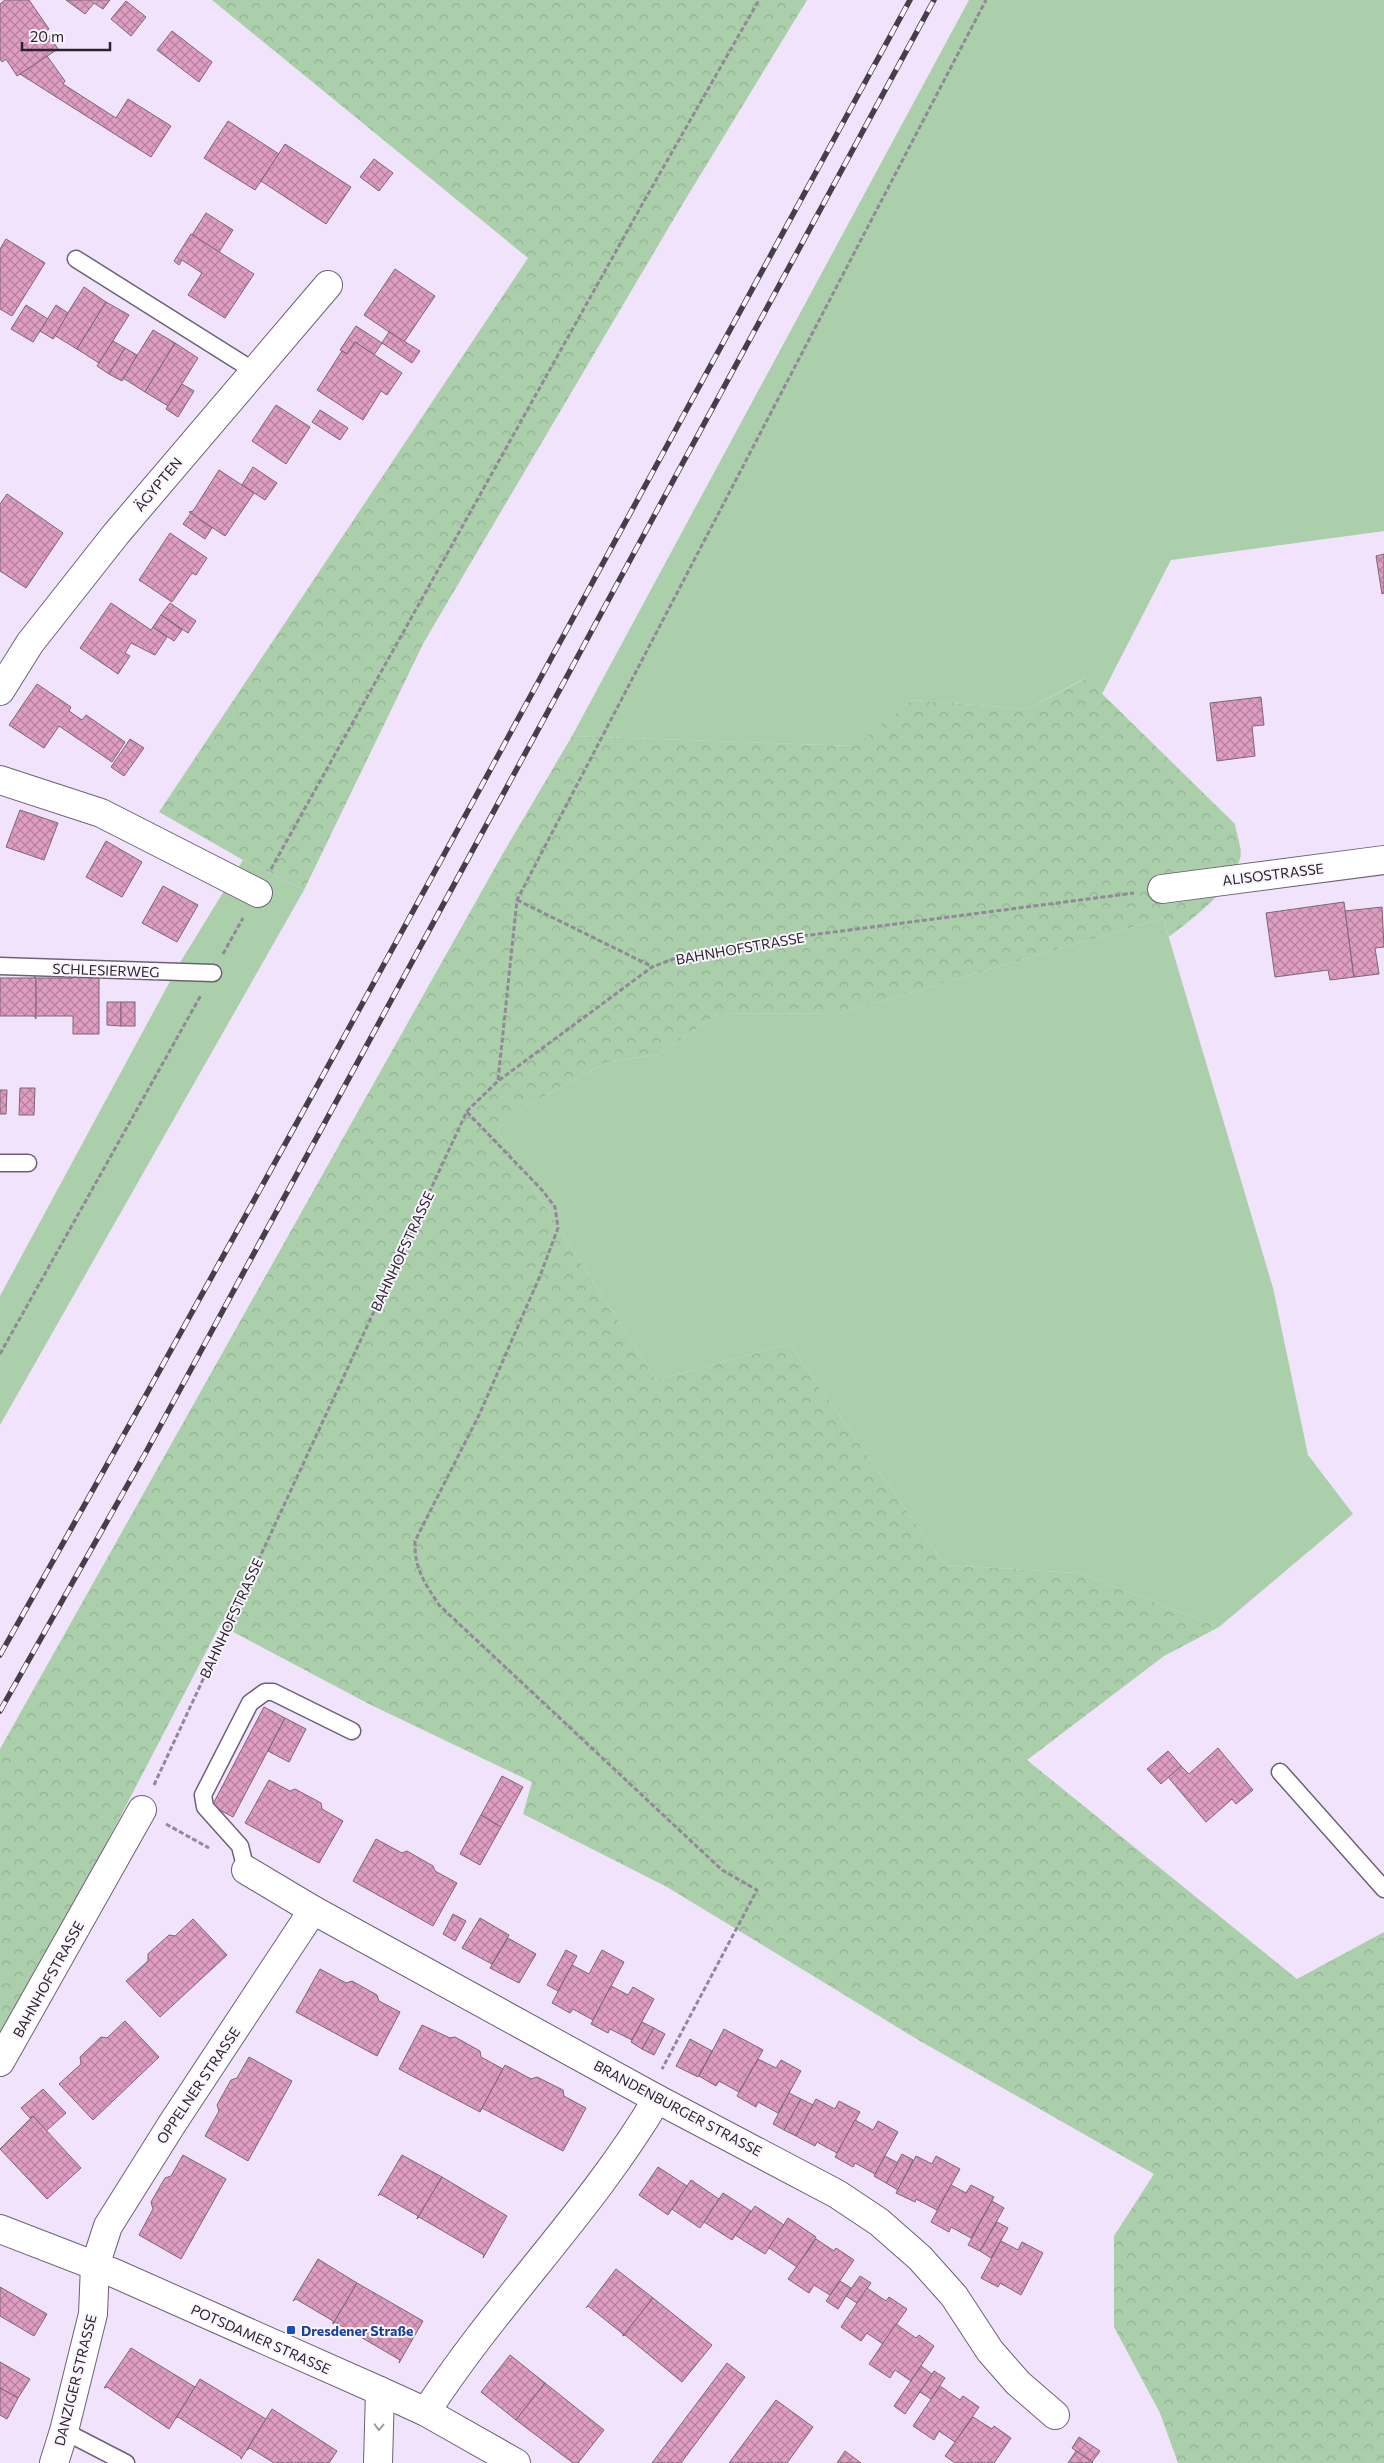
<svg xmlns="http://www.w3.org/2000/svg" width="1384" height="2463" viewBox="0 0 1384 2463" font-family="Commissioner,sans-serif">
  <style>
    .grass { fill: #aacfaa }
    .forest { fill: url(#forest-crowns) }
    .building { fill: url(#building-cross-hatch); stroke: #7e6672 }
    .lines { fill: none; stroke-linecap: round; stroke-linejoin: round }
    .service-casing { stroke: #6e6176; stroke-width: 19 }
    .minor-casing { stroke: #6e6176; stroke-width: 30 }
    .path { stroke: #928899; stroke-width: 3; stroke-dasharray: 5 2.5; stroke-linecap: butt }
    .service { stroke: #fff; stroke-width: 16 }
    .minor { stroke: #fff; stroke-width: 28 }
    .rail-casing { stroke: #463f4a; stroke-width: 5.5 }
    .rail { stroke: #faf4fe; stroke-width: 4; stroke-dasharray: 11; stroke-linecap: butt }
    .oneway { stroke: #9f9ca0 }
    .transit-dot { fill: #1a4fb4; stroke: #faf4fe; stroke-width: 2 }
    .labels { text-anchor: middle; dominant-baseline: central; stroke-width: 4; stroke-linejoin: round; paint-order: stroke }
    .street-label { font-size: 14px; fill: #2a242d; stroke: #faf4fe }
    .transit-label { font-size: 14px; font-weight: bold; fill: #164399; stroke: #faf4fe; text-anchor: start }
  </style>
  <defs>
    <pattern id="forest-crowns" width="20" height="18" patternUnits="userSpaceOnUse" patternTransform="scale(1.25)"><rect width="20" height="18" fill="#aacfaa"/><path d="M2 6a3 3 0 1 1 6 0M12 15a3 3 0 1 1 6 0" fill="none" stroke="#92b293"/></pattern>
    <pattern id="building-cross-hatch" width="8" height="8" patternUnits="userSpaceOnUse" patternTransform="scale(1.25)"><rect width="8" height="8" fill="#de9dc1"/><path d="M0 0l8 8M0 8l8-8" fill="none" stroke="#b4809d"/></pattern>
  </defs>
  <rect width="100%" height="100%" fill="#f1e3fb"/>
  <g class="grass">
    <polygon points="969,0 1384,0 1384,531 1171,560 1102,694 1085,678 1028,709 912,700 856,746 572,736"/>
    <polygon points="243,860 304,890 0,1425 0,1296 181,961"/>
    <polygon points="1163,918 1273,1288 1308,1455 1353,1514 1219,1627 1079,1573 945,1565 789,1344 656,1380 497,1131 519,1110 605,1063 659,1054 719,1013 838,1014"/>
  </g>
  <g class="forest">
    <polygon points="212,0 807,0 679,210 424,642 304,890 243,860 159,812 528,258"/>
    <path d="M1086 678 1235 824C1236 833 1243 850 1240 859 1229 893 1195 916 1169 937L1163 918 838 1014 719 1013 659 1054 605 1063 519 1110 497 1131 656 1380 789 1344 945 1565 1079 1573 1219 1627 1164 1656 1027 1760 1297 1979 1384 1932V2463H1178L1160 2413 1114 2327V2236L1154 2174 920 2041 667 1887 523 1814 532 1782 369 1704 220 1625 0 2048V1749L502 855 572 736 855 746 912 700 1028 709Z"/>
  </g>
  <g class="building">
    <polygon points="5,0 29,0 49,29 46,31 58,49 17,76 6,59 2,62 0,59 0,4"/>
    <polygon points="66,0 110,0 103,9 94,3 85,14"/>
    <polygon points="126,1 146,17 131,36 111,19"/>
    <polygon points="172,31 212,62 199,82 157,50"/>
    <polygon points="47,56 65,81 63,84 116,118 128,99 171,126 151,157 20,74"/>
    <polygon points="228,121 279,154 255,190 204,158"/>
    <polygon points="285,144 351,187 326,224 261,181"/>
    <polygon points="374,159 393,173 379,191 360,177"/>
    <polygon points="206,213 233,230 219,252 192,235"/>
    <polygon points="191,234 254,274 225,318 188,295 202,273 182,260 179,265 174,261"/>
    <polygon points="6,239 45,263 12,316 0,309 0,249"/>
    <polygon points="395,269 435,296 404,342 364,315"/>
    <polygon points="84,287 106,302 77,349 54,335"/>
    <polygon points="106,302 129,315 99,363 77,349"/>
    <polygon points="26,305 48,319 33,342 11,329"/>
    <polygon points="56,305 68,313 53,339 40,331"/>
    <polygon points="356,326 382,343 374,355 355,342 347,354 340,350"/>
    <polygon points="153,330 175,343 145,392 123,378"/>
    <polygon points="389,332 420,351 412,363 382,343"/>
    <polygon points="113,341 125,348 109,374 97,366"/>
    <polygon points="355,342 402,373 387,395 381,391 363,420 317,390 342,351 347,354"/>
    <polygon points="175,343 198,358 168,406 145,392"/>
    <polygon points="125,348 137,355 122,381 109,374"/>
    <polygon points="182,384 194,391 178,417 166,409"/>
    <polygon points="276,405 310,427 286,464 252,441"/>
    <polygon points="320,410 348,428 340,440 312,422"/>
    <polygon points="253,467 277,483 265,500 242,485"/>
    <polygon points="219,470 254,493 225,536 189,512 193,511"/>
    <polygon points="7,494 63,533 26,588 0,571 0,504"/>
    <polygon points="191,513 212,528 205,539 183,524"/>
    <polygon points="170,533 207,558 196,575 192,573 172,602 139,580"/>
    <polygon points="1384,554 1384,593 1382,594 1376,556"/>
    <polygon points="111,603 151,630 153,627 167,637 155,655 131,643 125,653 130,656 118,674 80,648"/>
    <polygon points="170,603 196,621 188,633 161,615"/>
    <polygon points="161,615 182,630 174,641 153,627"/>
    <polygon points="37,684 71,707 69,711 82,720 86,715 125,742 112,762 59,726 44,748 9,725"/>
    <polygon points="1261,697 1264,725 1252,726 1255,756 1217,761 1210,703"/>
    <polygon points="130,739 144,748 124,776 111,767"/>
    <polygon points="20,810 58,823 44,860 6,847"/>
    <polygon points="106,841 142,862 122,897 86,877"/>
    <polygon points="163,886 198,905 177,942 142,923"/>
    <polygon points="1344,902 1354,977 1330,980 1328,970 1275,977 1266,913"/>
    <polygon points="1382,907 1384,947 1375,948 1379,974 1354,977 1345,911"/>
    <polygon points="34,976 36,978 36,1019 34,1016 0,1016 0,978 35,978"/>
    <polygon points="73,976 99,976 99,1034 73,1034 73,1016 36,1016 36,978 73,978"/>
    <polygon points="107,1002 121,1002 121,1026 107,1025"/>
    <rect x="121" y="1002" width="14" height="24"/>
    <polygon points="20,1088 35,1088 34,1115 19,1115"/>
    <polygon points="0,1090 7,1090 6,1114 0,1114"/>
    <polygon points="264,1707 285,1718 233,1817 212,1806"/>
    <polygon points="285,1718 306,1729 289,1762 268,1751"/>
    <polygon points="1218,1748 1253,1790 1236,1804 1232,1799 1206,1822 1168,1777 1181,1766 1189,1774"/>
    <polygon points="1168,1751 1181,1766 1161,1784 1147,1769"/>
    <polygon points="502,1776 523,1787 501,1827 481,1815"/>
    <polygon points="269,1780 290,1791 295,1789 321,1803 322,1809 343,1821 319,1863 245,1823"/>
    <polygon points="481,1815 501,1827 480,1865 460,1854"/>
    <polygon points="376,1839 402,1853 407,1851 433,1866 435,1871 457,1883 433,1926 353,1881"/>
    <polygon points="453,1914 466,1921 455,1941 443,1934"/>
    <polygon points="480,1918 509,1935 492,1964 462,1948"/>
    <polygon points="193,1919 227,1955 160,2017 126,1981 148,1961 148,1954 169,1935 175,1936"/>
    <polygon points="508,1938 536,1954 519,1983 490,1968"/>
    <polygon points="566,1950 577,1956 558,1991 547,1985"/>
    <polygon points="602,1950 624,1962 593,2020 573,2009 570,2013 552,2003 572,1965 589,1974"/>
    <polygon points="320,1969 346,1983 352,1981 377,1995 379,2001 400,2012 377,2056 296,2012"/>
    <polygon points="611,1986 628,1995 633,1987 654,1999 632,2040 610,2029 608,2033 591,2024"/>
    <polygon points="125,2021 159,2057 93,2120 59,2084 81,2064 80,2057 101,2037 107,2038"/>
    <polygon points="642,2022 654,2028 642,2049 631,2042"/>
    <polygon points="422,2025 450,2038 455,2037 480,2051 481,2057 503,2069 480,2112 399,2069"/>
    <polygon points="654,2028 665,2034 654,2055 642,2049"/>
    <polygon points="724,2029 763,2050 739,2092 719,2081 716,2086 699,2076"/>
    <polygon points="690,2039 712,2051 698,2077 676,2066"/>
    <polygon points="249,2057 292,2081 248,2161 205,2136 219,2111 217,2105 231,2080 237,2078"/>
    <polygon points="758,2059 776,2068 781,2060 801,2071 778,2113 758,2102 756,2107 737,2096"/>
    <polygon points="505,2065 531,2079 537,2077 563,2090 564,2096 586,2108 563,2151 482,2108"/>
    <polygon points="43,2089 66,2113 46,2131 33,2116 30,2118 21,2108"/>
    <polygon points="789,2093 801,2099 784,2130 773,2124"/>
    <polygon points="801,2099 813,2105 796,2136 784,2130"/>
    <polygon points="816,2099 835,2109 839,2101 860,2112 837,2153 817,2142 815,2146 796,2136"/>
    <polygon points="33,2116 81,2168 47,2199 0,2149"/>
    <polygon points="855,2120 873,2130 878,2121 898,2132 875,2174 855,2163 853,2167 835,2157"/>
    <polygon points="902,2154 913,2160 898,2190 886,2183"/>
    <polygon points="183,2155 226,2179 181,2259 139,2235 153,2209 151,2202 165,2178 171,2176"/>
    <polygon points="402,2155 442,2177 417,2219 418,2216 380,2194 378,2196"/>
    <polygon points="885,2156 898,2163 886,2183 874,2176"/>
    <polygon points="916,2156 932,2164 936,2156 960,2169 937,2210 916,2199 915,2202 896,2193"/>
    <polygon points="658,2167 687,2186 668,2215 639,2195"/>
    <polygon points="442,2177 507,2216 483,2258 484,2255 419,2217 417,2219"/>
    <polygon points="691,2180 719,2199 700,2228 672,2209"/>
    <polygon points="951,2185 966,2193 971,2185 994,2197 971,2238 951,2227 949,2232 931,2222"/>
    <polygon points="723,2193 751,2211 732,2240 704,2222"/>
    <polygon points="992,2201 1004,2208 980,2251 968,2245"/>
    <polygon points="755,2206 784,2225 765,2254 735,2235"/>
    <polygon points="788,2218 816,2237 797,2267 769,2248"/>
    <polygon points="997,2222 1008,2228 991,2258 980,2251"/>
    <polygon points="816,2239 834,2251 836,2248 854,2260 830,2295 814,2285 809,2293 788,2279"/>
    <polygon points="1001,2241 1018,2250 1022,2242 1043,2253 1021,2295 1000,2283 998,2287 981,2278"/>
    <polygon points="318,2259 357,2283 333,2324 333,2321 296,2299 293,2301"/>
    <polygon points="616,2269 653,2298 623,2336 623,2334 588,2306 586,2308"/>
    <polygon points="860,2276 871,2283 857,2303 846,2296"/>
    <polygon points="840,2281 851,2288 838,2309 826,2301"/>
    <polygon points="357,2283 423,2321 399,2363 400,2360 335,2322 333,2324"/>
    <polygon points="0,2287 47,2314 34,2336 0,2316"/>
    <polygon points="867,2288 886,2301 889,2297 907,2309 883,2344 867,2333 861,2341 841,2327"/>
    <polygon points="653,2298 712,2345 682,2382 625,2335 623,2336"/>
    <polygon points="896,2324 916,2338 919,2335 934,2346 911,2381 895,2370 890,2378 869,2364"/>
    <polygon points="131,2348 195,2387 169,2429 107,2387 104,2388"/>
    <polygon points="510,2355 545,2383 516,2420 481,2392"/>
    <polygon points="0,2362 30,2379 18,2398 0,2388"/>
    <polygon points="727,2363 745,2377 681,2463 652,2463"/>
    <polygon points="921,2366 932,2374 905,2414 894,2406"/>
    <polygon points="934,2371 945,2378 931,2399 920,2392"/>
    <polygon points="200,2379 266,2419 241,2459 241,2457 178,2417 176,2418"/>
    <polygon points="545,2383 604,2430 578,2463 573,2463 516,2420"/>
    <polygon points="940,2386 960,2400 963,2396 979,2407 955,2442 939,2431 934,2440 913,2426"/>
    <polygon points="0,2388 18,2398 7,2419 0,2415"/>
    <polygon points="776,2400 813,2427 787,2463 729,2463"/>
    <polygon points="272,2409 337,2451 329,2463 274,2463 250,2448 247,2450"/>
    <polygon points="973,2417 992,2429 994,2426 1011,2438 994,2463 955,2463 945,2456"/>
    <polygon points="1079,2437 1100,2451 1092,2462 1072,2448"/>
    <polygon points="845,2451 861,2463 837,2463"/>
    <polygon points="1076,2451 1092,2462 1093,2463 1068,2463"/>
  </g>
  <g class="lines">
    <g class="service-casing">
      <g id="service">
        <polyline points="76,259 254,371"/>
        <polyline points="0,966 213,973"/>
        <polyline points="0,1163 28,1163"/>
        <polyline points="1280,1772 1384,1889"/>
        <polyline points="246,1870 240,1846 205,1807 203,1795 250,1703 265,1692 273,1692 352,1731"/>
        <polyline points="64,2431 126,2463"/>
      </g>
    </g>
    <g class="minor-casing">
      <g id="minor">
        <polyline points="0,691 30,643 116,534 328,285"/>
        <polyline points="0,780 101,813 258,893"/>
        <polyline points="1162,889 1384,860"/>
        <polyline points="246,1870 313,1910 657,2099 837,2194 879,2222 920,2258 954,2296 990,2351 1018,2383 1055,2415"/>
        <polyline points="0,2062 142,1810"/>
        <polyline points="0,2229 114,2273 380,2391 426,2412 516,2463"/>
        <path d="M426 2412C496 2303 591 2211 657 2099"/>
        <polyline points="54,2463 64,2431 93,2314 95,2266 108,2226 172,2124 313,1910"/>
        <polyline points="378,2463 380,2391"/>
      </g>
    </g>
    <g class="path">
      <polyline points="271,869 644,201 759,0"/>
      <polyline points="517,900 651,966"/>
      <polyline points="223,954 243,918"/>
      <polyline points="498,1080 517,900 986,0"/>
      <path d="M467 1112 543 1191 555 1207 558 1228 540 1276 480 1413 415 1541C414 1569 425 1583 439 1605L722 1870 757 1890 662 2069"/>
      <polyline points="0,1354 201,995"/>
      <polyline points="154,1785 467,1111 498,1081 652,967 684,955 772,940 1134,893"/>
      <polyline points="166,1824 209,1848"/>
    </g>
    <use href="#service" class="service"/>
    <use href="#minor" class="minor"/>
    <g class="rail-casing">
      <g id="rail">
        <path d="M0 1655C310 1107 608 552 910 0"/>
        <polyline points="0,1711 145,1454 934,0"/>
      </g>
    </g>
    <use href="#rail" class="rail"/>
  </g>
  <defs><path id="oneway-chevron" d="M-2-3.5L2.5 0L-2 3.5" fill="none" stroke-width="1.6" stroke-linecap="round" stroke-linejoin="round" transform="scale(1.25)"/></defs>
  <use class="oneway" href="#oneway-chevron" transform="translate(379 2427) rotate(92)"/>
  <rect class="transit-dot" x="286" y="2325" width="10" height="10" rx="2.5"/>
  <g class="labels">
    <g class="street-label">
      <text transform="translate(158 484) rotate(-50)">ÄGYPTEN</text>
      <text transform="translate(1273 874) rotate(-7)">ALISOSTRASSE</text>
      <text transform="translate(740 948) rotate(-10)">BAHNHOFSTRASSE</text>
      <text transform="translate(106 970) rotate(2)">SCHLESIERWEG</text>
      <text transform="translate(402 1251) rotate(-65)">BAHNHOFSTRASSE</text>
      <text transform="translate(231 1618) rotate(-65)">BAHNHOFSTRASSE</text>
      <text transform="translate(48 1979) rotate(-61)">BAHNHOFSTRASSE</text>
      <text transform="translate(198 2085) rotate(-56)">OPPELNER STRASSE</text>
      <text transform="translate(678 2108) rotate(28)">BRANDENBURGER STRASSE</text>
      <text transform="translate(261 2339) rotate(24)">POTSDAMER STRASSE</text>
      <text transform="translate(75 2380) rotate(-76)">DANZIGER STRASSE</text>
    </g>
    <g class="transit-label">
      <text x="301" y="2330">Dresdener Straße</text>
    </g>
  </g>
  <path d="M22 42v8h88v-8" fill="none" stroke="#2a242d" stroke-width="2.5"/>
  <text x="30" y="42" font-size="15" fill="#2a242d" stroke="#faf4fe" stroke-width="4" paint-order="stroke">20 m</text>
</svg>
